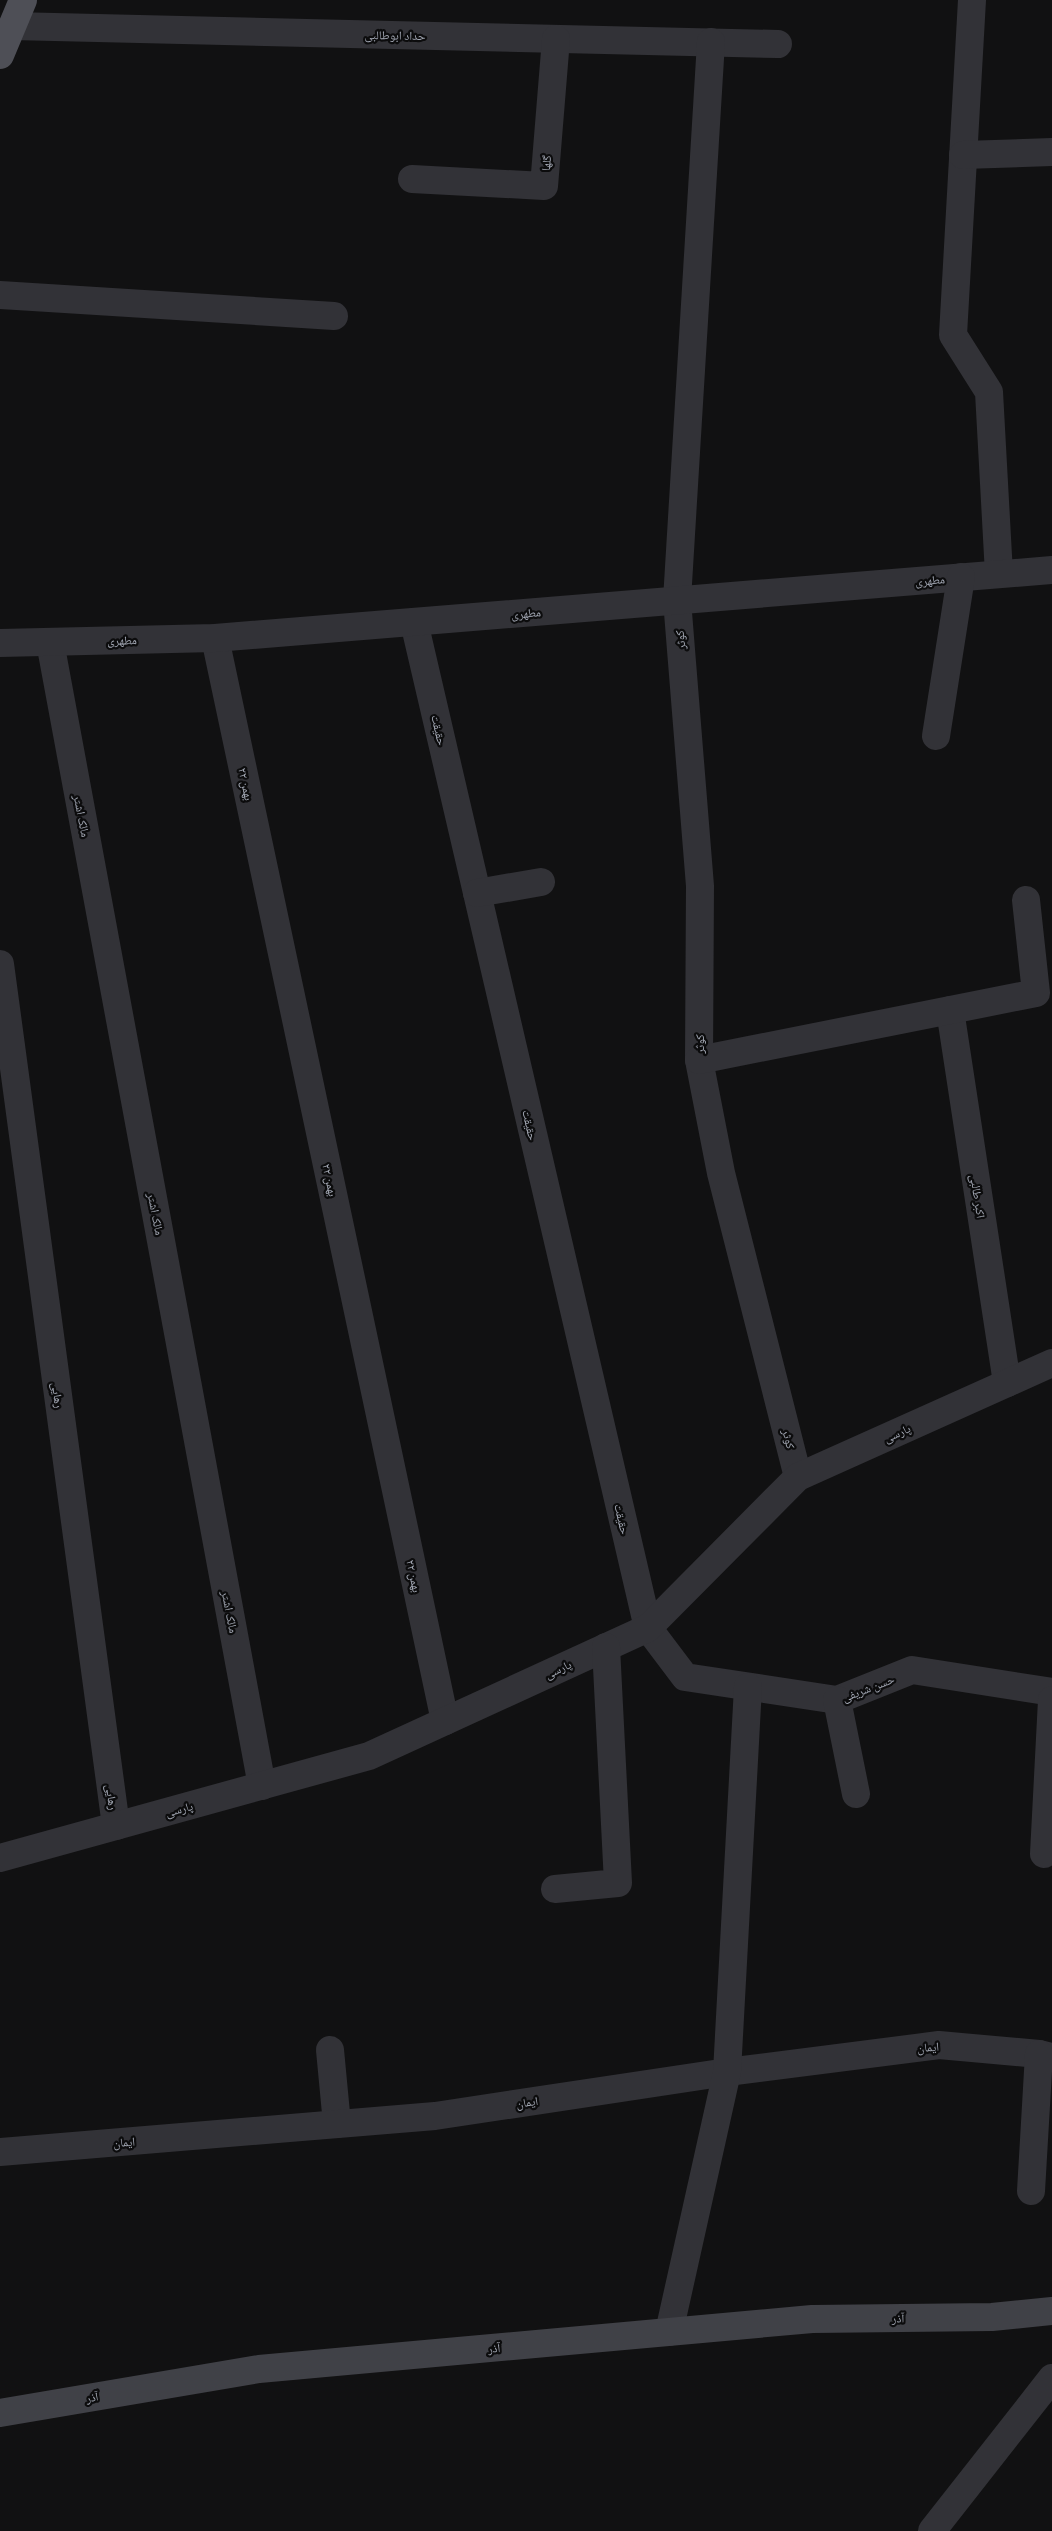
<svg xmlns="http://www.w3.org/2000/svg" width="1052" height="2531" viewBox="0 0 1052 2531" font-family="'Titillium Web','Noto Naskh Arabic',sans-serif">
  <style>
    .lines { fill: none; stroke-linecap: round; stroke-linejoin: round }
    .street { stroke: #323237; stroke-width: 28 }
    .secondary { stroke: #404147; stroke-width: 28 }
    .primary { stroke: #4e4f56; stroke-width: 28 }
    .labels { text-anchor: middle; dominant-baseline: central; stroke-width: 4.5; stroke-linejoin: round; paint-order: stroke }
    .street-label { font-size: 12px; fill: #a2a7b3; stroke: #0c0c0d }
  </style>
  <rect width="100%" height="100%" fill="#111112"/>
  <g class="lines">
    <g class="street">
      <polyline points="972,0 953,335 989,392 999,574"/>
      <polyline points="12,26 778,44"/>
      <polyline points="711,42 677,600 700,886 699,1060 721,1173 798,1477"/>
      <polyline points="963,155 1052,152"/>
      <polyline points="412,179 544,186 556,39"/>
      <polyline points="0,295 334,316"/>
      <polyline points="414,622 648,1628 685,1677 837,1700 912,1670 1052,1692"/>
      <polyline points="215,638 445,1721"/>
      <polyline points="50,642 262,1786"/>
      <polyline points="0,643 215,638 1052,570"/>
      <polyline points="936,736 961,577"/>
      <polyline points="477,893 541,882"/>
      <polyline points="0,964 116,1826"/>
      <polyline points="950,1010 1007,1383"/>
      <polyline points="699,1060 1036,993 1026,900"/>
      <polyline points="837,1700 856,1794"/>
      <polyline points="1044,1854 1052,1700"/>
      <polyline points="0,1858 369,1756 648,1628 798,1477 1052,1363"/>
      <polyline points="555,1889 618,1883 606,1647"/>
      <polyline points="330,2050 337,2124"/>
      <polyline points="0,2152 435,2116 727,2072 939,2045 1039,2054 1052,2057"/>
      <polyline points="1031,2191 1039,2054"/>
      <polyline points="669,2332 727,2072 748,1687"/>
      <polyline points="932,2531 1052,2378"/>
    </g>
    <polyline class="secondary" points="0,2413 259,2369 812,2319 992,2317 1052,2311"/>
    <polyline class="primary" points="0,55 23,0"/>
  </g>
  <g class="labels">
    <g class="street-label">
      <text transform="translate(395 35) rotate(1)">حداد ابوطالبی</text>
      <text transform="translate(546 163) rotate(-85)">گلها</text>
      <text transform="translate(930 580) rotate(-5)">مطهری</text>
      <text transform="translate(526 613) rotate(-5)">مطهری</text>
      <text transform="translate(122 640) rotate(-1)">مطهری</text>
      <text transform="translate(680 640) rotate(-95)">کوثر</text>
      <text transform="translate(439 730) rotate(77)">حقیقت</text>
      <text transform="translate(246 784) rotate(78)">۲۲ بهمن</text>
      <text transform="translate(82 816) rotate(79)">مالک اشتر</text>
      <text transform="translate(699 1044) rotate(-90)">کوثر</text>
      <text transform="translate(530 1125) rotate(77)">حقیقت</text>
      <text transform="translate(330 1180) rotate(78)">۲۲ بهمن</text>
      <text transform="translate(978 1196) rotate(81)">اکبر طالبی</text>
      <text transform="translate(156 1214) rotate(79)">مالک اشتر</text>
      <text transform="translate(58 1395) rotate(82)">رهایی</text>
      <text transform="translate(897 1433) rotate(-24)">پارسی</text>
      <text transform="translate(789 1439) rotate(76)">کوثر</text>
      <text transform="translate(622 1519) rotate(77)">حقیقت</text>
      <text transform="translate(414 1576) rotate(78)">۲۲ بهمن</text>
      <text transform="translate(230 1612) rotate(79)">مالک اشتر</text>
      <text transform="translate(558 1669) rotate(-25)">پارسی</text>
      <text transform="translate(868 1688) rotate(-21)">حسن شریفی</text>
      <text transform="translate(112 1797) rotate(82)">رهایی</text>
      <text transform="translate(179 1809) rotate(-15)">پارسی</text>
      <text transform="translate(928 2047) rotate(-5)">ایمان</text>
      <text transform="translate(527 2102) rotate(-9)">ایمان</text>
      <text transform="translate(124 2142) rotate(-5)">ایمان</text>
      <text transform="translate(898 2318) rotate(-1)">آذر</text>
      <text transform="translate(494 2348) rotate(-5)">آذر</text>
      <text transform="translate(92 2397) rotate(-10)">آذر</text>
    </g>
  </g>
</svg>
